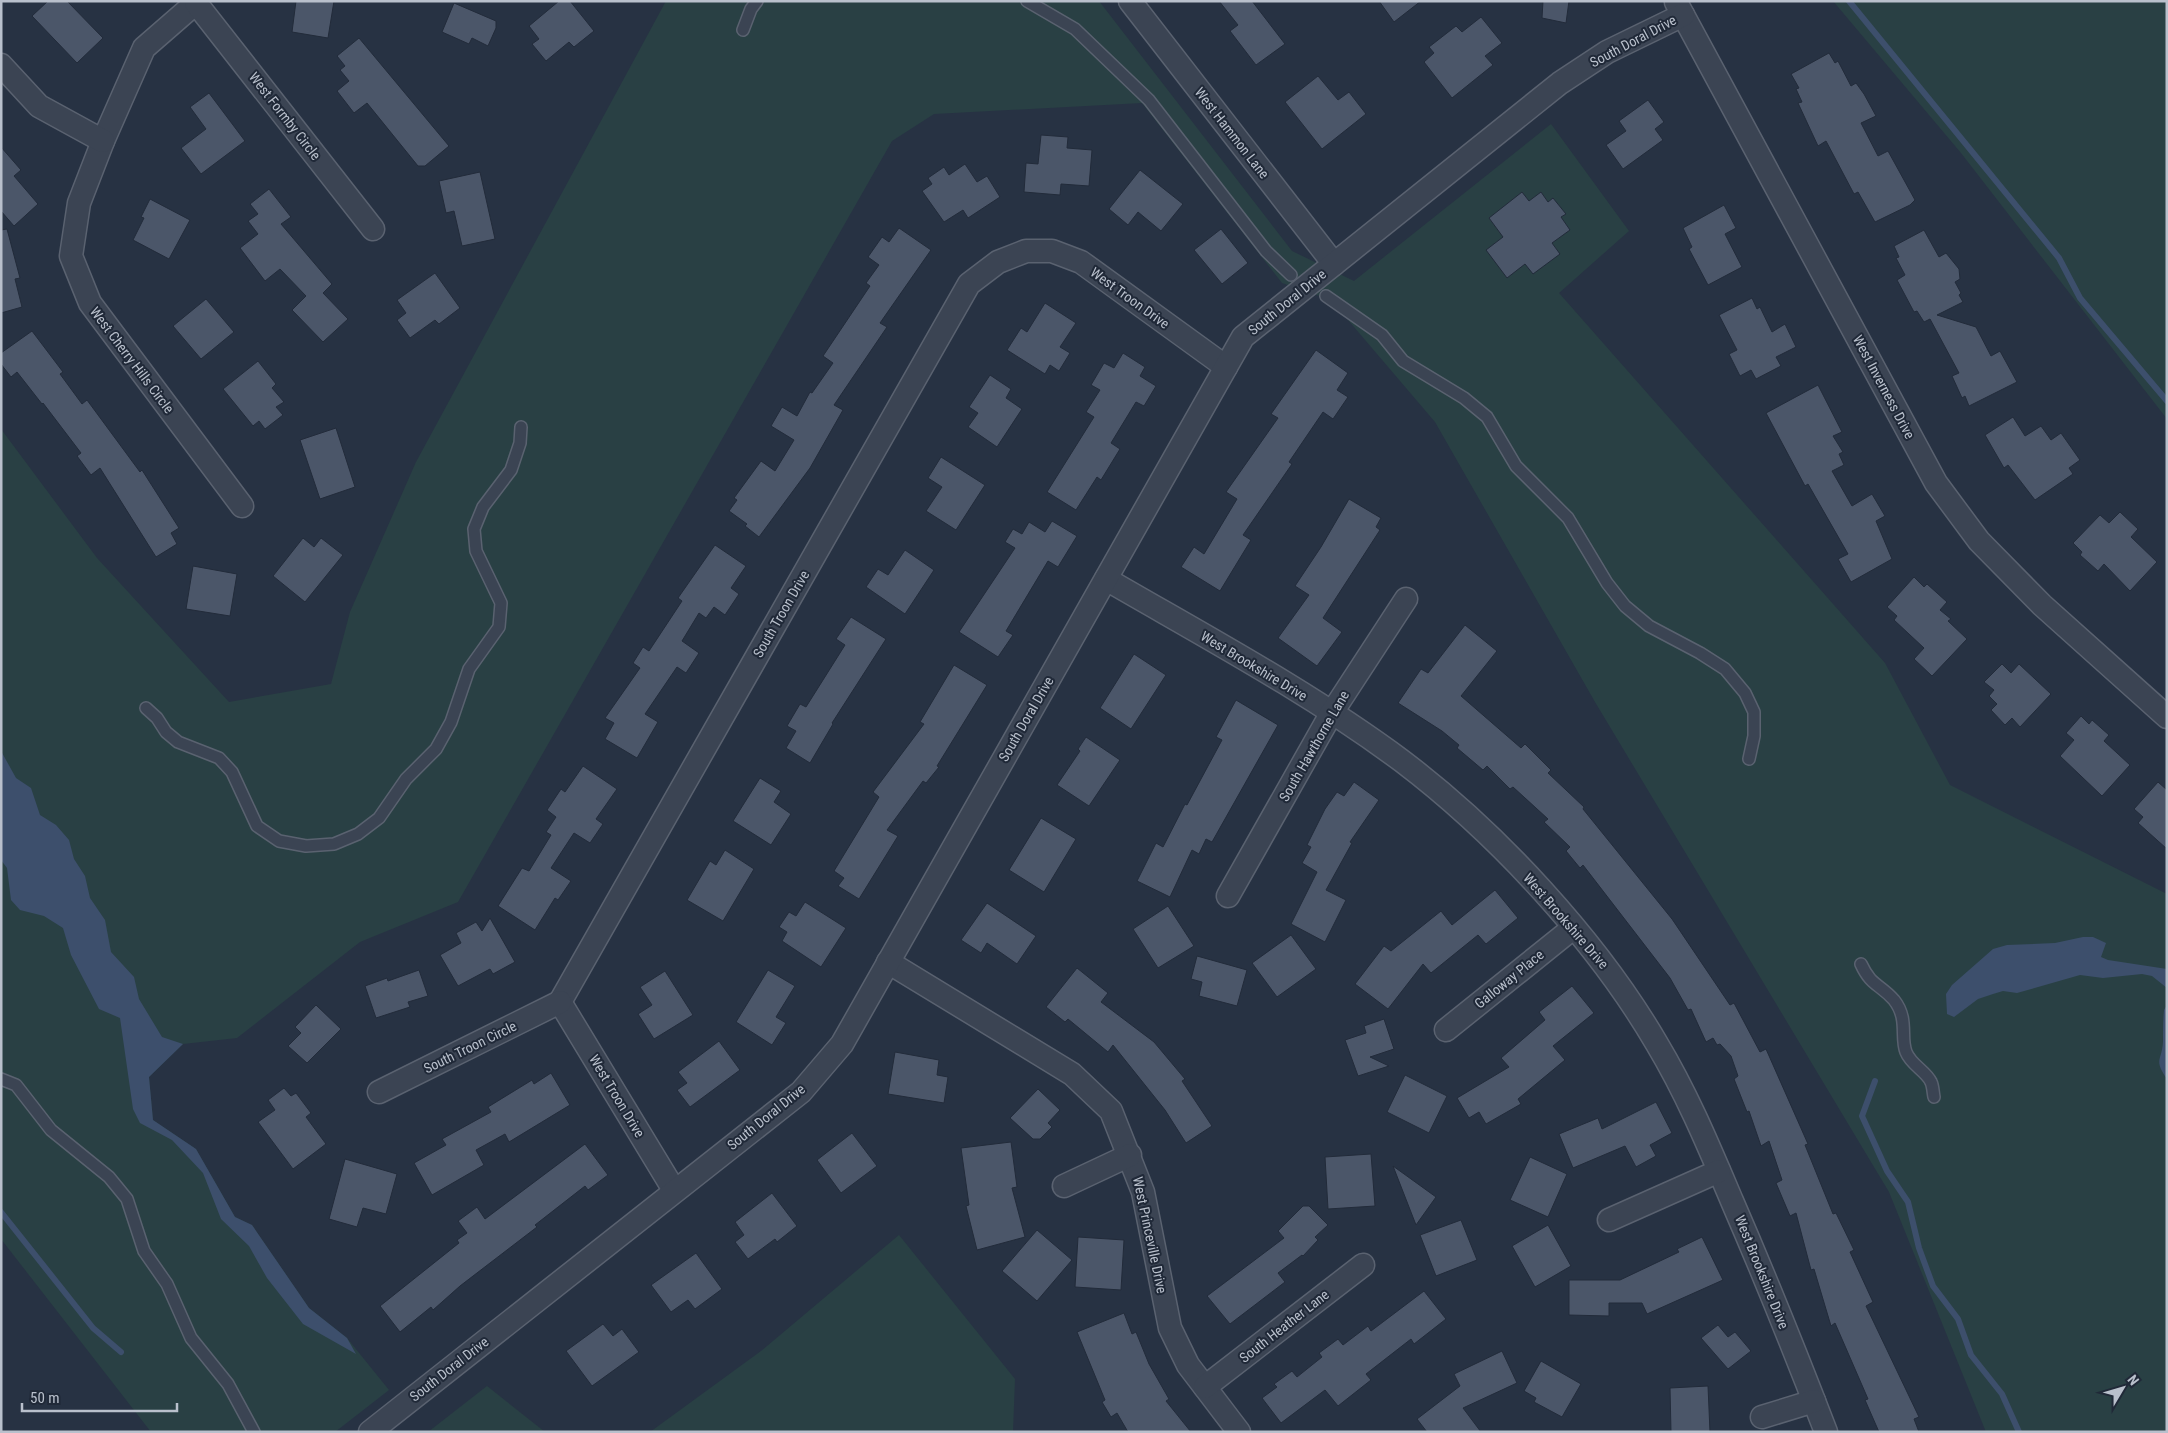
<svg xmlns="http://www.w3.org/2000/svg" width="2168" height="1433" viewBox="0 0 2168 1433" font-family="'Roboto Condensed',sans-serif">
  <style>
    .green { fill: #294044 }
    .water { fill: #3d4f6c }
    .lines { fill: none; stroke-linecap: round; stroke-linejoin: round }
    .stream { stroke: #3d4f6c; stroke-width: 6 }
    .building { fill: #4b5669; stroke: #222b3a }
    .service-casing { stroke: #5a6270; stroke-width: 14 }
    .minor-casing { stroke: #5a6270; stroke-width: 25 }
    .service { stroke: #3b4453; stroke-width: 11 }
    .minor { stroke: #3b4453; stroke-width: 22 }
    .labels { text-anchor: middle; dominant-baseline: central; stroke-width: 4; stroke-linejoin: round; paint-order: stroke }
    .street-label { font-size: 14px; fill: #b9c0cc; stroke: #202938 }
  </style>
  <rect width="100%" height="100%" fill="#273243"/>
  <g class="green">
    <polygon points="666,1 1099,1 1292,251 1354,281 1551,124 1629,231 1559,293 1885,663 1950,785 2167,894 2167,1432 1986,1432 1889,1192 1595,702 1435,422 1331,300 1282,283 1142,103 934,114 892,141 458,902 360,942 237,1038 183,1044 149,1077 153,1120 196,1149 235,1217 252,1225 309,1308 347,1338 389,1390 335,1432 151,1432 1,1239 1,429 97,558 229,702 331,684 350,612 416,462"/>
    <polygon points="1833,1 2167,1 2167,419 1961,153"/>
    <polygon points="899,1235 1015,1379 1013,1432 650,1432 761,1351"/>
    <polygon points="487,1386 545,1432 428,1432"/>
  </g>
  <g class="water">
    <polygon points="1,751 16,778 31,788 40,815 56,825 69,840 74,859 85,876 90,898 105,920 111,952 134,977 139,999 162,1037 183,1044 149,1077 153,1120 196,1149 235,1217 252,1225 309,1308 347,1338 356,1354 303,1324 267,1278 249,1246 221,1219 203,1173 172,1140 140,1123 133,1109 120,1018 99,1009 71,955 63,928 44,916 20,910 11,900 7,868 1,860"/>
    <polygon points="2083,937 2093,937 2106,943 2101,957 2108,960 2167,969 2167,988 2152,976 2142,974 2103,978 2080,975 2017,993 2003,991 1993,994 1978,999 1954,1017 1947,1014 1946,994 1952,985 1993,949 2007,945 2055,943"/>
    <path d="M2167 1005V1079C2153 1059 2162 1061 2163 1042 2163 1031 2163 1021 2164 1010Z"/>
  </g>
  <g class="lines">
    <g class="stream">
      <polyline points="1849,1 2059,258 2080,298 2167,401"/>
      <polyline points="1875,1081 1862,1116 1887,1171 1908,1202 1919,1248 1933,1286 1958,1319 1971,1355 2002,1394 2019,1432"/>
      <polyline points="1,1212 93,1328 121,1352"/>
    </g>
  </g>
  <g class="building">
    <polygon points="48,1 67,1 103,38 77,63 32,16"/>
    <polygon points="296,1 334,1 328,38 292,32"/>
    <polygon points="559,1 570,1 594,31 574,47 569,42 546,61 532,44 539,39 529,26"/>
    <polygon points="1219,1 1252,1 1285,44 1256,65 1230,31 1238,25"/>
    <polygon points="1379,1 1421,1 1394,22"/>
    <polygon points="1543,1 1569,1 1566,23 1542,18"/>
    <polygon points="454,3 496,21 496,28 488,46 472,38 469,44 442,32"/>
    <polygon points="1481,17 1502,43 1485,56 1493,65 1452,98 1424,62 1434,53 1429,47 1456,26 1462,32"/>
    <polygon points="359,38 449,146 425,166 418,166 367,103 354,113 337,91 349,81 340,70 345,66 337,56"/>
    <polygon points="1829,53 1835,63 1838,61 1851,86 1856,83 1864,94 1876,116 1861,123 1878,156 1888,151 1915,200 1910,205 1875,222 1858,192 1854,194 1826,141 1818,146 1798,103 1802,102 1796,89 1799,88 1791,74"/>
    <polygon points="1318,76 1338,100 1349,92 1366,114 1322,149 1285,102"/>
    <polygon points="209,93 245,141 201,174 181,148 206,129 190,107"/>
    <polygon points="1648,100 1664,122 1655,129 1663,140 1623,169 1606,145 1626,131 1619,121"/>
    <polygon points="1041,135 1068,137 1067,148 1092,150 1089,186 1061,184 1060,195 1024,192 1026,163 1038,164"/>
    <polygon points="1,147 21,170 14,176 38,204 14,226 1,211"/>
    <polygon points="965,164 977,182 987,176 1000,197 968,218 963,210 944,222 922,191 932,184 928,178 944,167 949,175"/>
    <polygon points="1140,170 1183,204 1161,231 1138,212 1128,225 1109,209"/>
    <polygon points="480,172 495,239 462,246 454,211 446,213 439,181"/>
    <polygon points="269,189 291,217 281,224 332,284 323,293 348,319 323,342 292,310 306,296 280,269 265,281 240,248 258,234 248,221 258,214 250,204"/>
    <polygon points="1522,192 1529,201 1541,192 1548,202 1553,198 1566,214 1561,217 1570,230 1552,243 1560,254 1533,274 1525,264 1507,278 1486,250 1503,237 1489,218"/>
    <polygon points="150,199 190,220 169,259 133,240 144,218 141,217"/>
    <polygon points="1724,205 1736,228 1725,234 1742,267 1708,285 1689,249 1692,247 1683,228"/>
    <polygon points="899,228 931,250 880,323 887,327 834,405 843,410 810,468 759,537 745,526 747,524 729,511 737,500 734,498 761,461 775,471 794,440 771,426 782,407 797,416 810,392 812,393 833,363 823,356 870,286 866,283 879,265 868,257 882,237 889,242"/>
    <polygon points="7,229 20,278 15,279 22,307 1,313 1,230"/>
    <polygon points="1221,229 1248,263 1222,284 1194,250"/>
    <polygon points="1924,230 1939,257 1946,253 1959,269 1960,279 1955,282 1961,293 1959,295 1963,302 1937,315 1976,327 1991,356 2000,351 2017,382 1969,406 1965,396 1962,398 1952,376 1959,373 1930,319 1924,322 1917,311 1914,312 1897,280 1905,275 1896,258 1899,257 1894,246"/>
    <polygon points="435,273 460,308 439,324 435,320 410,338 397,320 406,313 397,300"/>
    <polygon points="1752,298 1757,309 1760,307 1772,332 1785,324 1796,347 1776,357 1781,366 1756,379 1751,370 1740,376 1729,354 1737,350 1719,315"/>
    <polygon points="206,299 234,332 201,359 173,326"/>
    <polygon points="1045,303 1076,323 1060,347 1070,353 1059,371 1050,365 1045,374 1007,350 1021,328 1027,332"/>
    <polygon points="32,331 63,372 60,374 82,404 87,400 140,472 142,470 179,528 171,533 177,544 156,557 100,468 91,475 77,456 81,453 43,403 42,404 17,372 11,377 1,364 1,353"/>
    <polygon points="1316,350 1348,373 1337,390 1348,397 1333,419 1323,412 1289,462 1292,464 1243,535 1251,540 1220,591 1181,567 1194,547 1204,554 1237,499 1226,492 1278,418 1271,414"/>
    <polygon points="1123,353 1145,367 1140,376 1156,386 1144,406 1136,402 1111,443 1120,449 1101,480 1097,477 1076,510 1047,492 1094,417 1086,412 1100,390 1091,385 1104,363 1114,368"/>
    <polygon points="258,361 276,384 272,388 284,402 276,407 283,415 265,429 259,421 253,426 223,389"/>
    <polygon points="990,375 1011,389 1006,398 1022,409 997,447 968,427 978,413 969,407"/>
    <polygon points="1818,385 1842,432 1833,436 1843,452 1839,454 1844,465 1832,471 1852,506 1872,494 1885,516 1876,521 1892,559 1851,582 1838,559 1848,554 1808,484 1805,486 1766,413"/>
    <polygon points="2013,417 2025,436 2041,426 2051,440 2061,433 2080,460 2069,468 2073,474 2035,500 2008,465 2004,468 1985,435"/>
    <polygon points="336,428 355,487 320,499 300,440"/>
    <polygon points="941,457 985,485 956,530 926,511 942,487 928,478"/>
    <polygon points="1349,499 1381,518 1376,527 1380,530 1323,618 1342,632 1317,666 1278,638 1309,595 1295,586 1321,547"/>
    <polygon points="2120,512 2138,529 2131,537 2157,562 2130,591 2104,564 2098,571 2080,555 2082,552 2073,543 2100,515 2109,523"/>
    <polygon points="1052,521 1077,536 1058,567 1048,561 1006,631 1013,635 998,657 959,632 1015,548 1005,542 1013,529 1022,534 1029,522 1045,532"/>
    <polygon points="303,538 314,547 321,538 343,555 305,602 273,576"/>
    <polygon points="715,545 746,566 731,588 739,594 725,615 714,607 706,618 699,613 682,641 699,653 686,673 677,667 645,714 658,722 637,758 605,739 614,723 605,718 640,668 633,663 643,647 649,651 682,601 678,598"/>
    <polygon points="905,550 934,570 905,614 866,587 878,569 888,575"/>
    <polygon points="193,566 237,574 230,616 186,609"/>
    <polygon points="1914,577 1924,587 1927,584 1947,602 1940,610 1951,619 1948,621 1967,639 1932,676 1914,659 1924,648 1894,620 1897,616 1887,607"/>
    <polygon points="851,617 886,639 832,723 833,724 810,763 786,748 796,731 787,726 800,704 806,707 845,645 836,639"/>
    <polygon points="1465,625 1497,651 1461,696 1521,748 1525,744 1551,770 1548,773 1584,807 1583,809 1672,919 1730,1005 1734,1003 1760,1052 1766,1049 1808,1144 1805,1145 1833,1214 1836,1213 1854,1250 1850,1252 1873,1302 1866,1306 1919,1417 1914,1419 1919,1432 1879,1432 1865,1400 1868,1399 1835,1323 1831,1326 1814,1269 1811,1270 1796,1213 1790,1216 1776,1183 1782,1180 1769,1141 1761,1146 1749,1111 1747,1112 1734,1079 1738,1076 1731,1056 1720,1044 1717,1045 1713,1038 1706,1042 1691,1009 1688,1010 1670,978 1583,865 1580,868 1566,851 1570,847 1544,822 1548,819 1513,787 1510,789 1487,766 1483,770 1457,748 1459,745 1442,731 1398,703 1421,669 1428,673"/>
    <polygon points="1134,654 1166,675 1131,729 1100,708"/>
    <polygon points="2002,664 2011,673 2019,664 2051,694 2020,727 2012,718 2005,725 1991,710 1997,704 1989,696 1994,690 1984,682"/>
    <polygon points="954,665 987,685 937,766 939,767 926,783 923,781 887,830 898,836 859,899 838,886 844,878 834,871 879,797 873,792 924,724 920,722"/>
    <polygon points="1236,700 1278,725 1212,842 1206,839 1199,854 1192,850 1170,897 1137,881 1156,843 1163,847 1185,804 1187,805 1222,740 1216,737"/>
    <polygon points="2081,716 2089,724 2092,720 2109,735 2104,741 2130,765 2102,796 2060,756 2074,740 2066,733"/>
    <polygon points="1086,737 1120,760 1089,806 1057,785 1080,751 1078,749"/>
    <polygon points="583,766 617,789 596,819 603,824 590,843 574,833 551,868 571,881 558,900 555,898 535,930 498,906 522,868 529,871 551,835 546,832 556,817 547,810 561,789 565,792"/>
    <polygon points="760,778 781,791 774,802 791,814 771,845 733,821"/>
    <polygon points="1354,782 1379,800 1350,842 1352,843 1326,890 1346,900 1325,942 1291,924 1317,872 1302,863 1311,847 1307,845 1325,809 1337,792 1344,796"/>
    <polygon points="2158,782 2167,790 2167,849 2138,823 2143,817 2134,809"/>
    <polygon points="1041,818 1076,839 1044,892 1009,870"/>
    <polygon points="725,850 754,869 723,921 687,900 710,861 716,865"/>
    <polygon points="1495,890 1518,918 1486,944 1478,935 1431,973 1423,964 1388,1009 1355,984 1384,946 1391,951 1441,911 1452,925"/>
    <polygon points="805,902 846,928 821,967 782,941 787,932 779,927 789,912 796,916"/>
    <polygon points="987,903 1036,936 1017,964 987,943 981,953 961,940"/>
    <polygon points="1168,906 1194,946 1158,968 1133,929"/>
    <polygon points="490,918 515,962 493,974 490,969 458,986 440,955 461,943 456,933 476,922 482,931"/>
    <polygon points="1291,935 1316,969 1277,997 1252,963"/>
    <polygon points="1197,956 1247,970 1237,1006 1199,996 1202,982 1191,979"/>
    <polygon points="1077,968 1108,993 1101,1002 1154,1042 1185,1079 1182,1081 1212,1126 1186,1143 1165,1110 1113,1045 1108,1052 1068,1019 1065,1022 1046,1007"/>
    <polygon points="419,970 428,996 408,1002 410,1007 376,1018 365,986 387,978 388,981"/>
    <polygon points="768,970 795,986 776,1017 786,1023 772,1045 736,1022"/>
    <polygon points="665,971 693,1015 654,1039 638,1014 652,1005 640,987"/>
    <polygon points="1572,986 1594,1013 1553,1046 1565,1060 1518,1099 1521,1104 1486,1124 1479,1112 1469,1118 1457,1098 1509,1067 1501,1058 1545,1020 1539,1012"/>
    <polygon points="316,1005 341,1029 307,1063 288,1046 301,1033 295,1027"/>
    <polygon points="1384,1019 1394,1049 1370,1057 1389,1066 1358,1076 1345,1040 1366,1033 1364,1026"/>
    <polygon points="719,1041 740,1070 690,1107 677,1090 687,1083 678,1072"/>
    <polygon points="895,1052 939,1060 937,1075 948,1077 944,1103 888,1094"/>
    <polygon points="551,1073 570,1105 509,1142 505,1134 476,1150 484,1165 432,1195 414,1163 446,1145 442,1139 491,1112 488,1107 532,1080 534,1084"/>
    <polygon points="1405,1075 1447,1096 1429,1133 1387,1112"/>
    <polygon points="284,1088 291,1096 296,1093 311,1113 306,1117 326,1144 293,1169 258,1122 275,1110 268,1100"/>
    <polygon points="1038,1089 1060,1110 1048,1123 1052,1127 1040,1139 1033,1139 1010,1118"/>
    <polygon points="1656,1102 1672,1133 1650,1145 1656,1156 1636,1167 1625,1146 1573,1168 1559,1134 1598,1118 1602,1129"/>
    <polygon points="852,1133 877,1166 841,1193 817,1160"/>
    <polygon points="1011,1142 1017,1187 1012,1188 1025,1237 977,1250 966,1206 969,1205 961,1148"/>
    <polygon points="585,1144 608,1175 588,1190 585,1186 535,1225 537,1227 460,1286 433,1310 431,1307 400,1332 380,1306 459,1243 457,1240 467,1233 458,1221 477,1207 485,1219"/>
    <polygon points="1371,1154 1375,1206 1328,1209 1325,1157"/>
    <polygon points="1530,1157 1567,1174 1548,1217 1510,1200"/>
    <polygon points="345,1159 397,1174 386,1214 363,1208 357,1227 329,1219"/>
    <polygon points="1393,1166 1436,1197 1416,1225"/>
    <polygon points="772,1193 797,1226 777,1242 775,1239 748,1259 735,1242 744,1235 735,1222"/>
    <polygon points="1303,1206 1309,1206 1328,1225 1315,1237 1318,1240 1303,1256 1302,1255 1278,1273 1285,1282 1230,1324 1207,1296 1284,1238 1278,1231"/>
    <polygon points="1461,1220 1477,1260 1436,1276 1420,1235"/>
    <polygon points="1548,1225 1571,1266 1535,1287 1512,1246"/>
    <polygon points="1037,1230 1072,1260 1037,1301 1002,1271"/>
    <polygon points="1078,1237 1124,1240 1121,1290 1075,1287"/>
    <polygon points="1702,1237 1723,1280 1647,1314 1642,1303 1609,1303 1609,1316 1569,1315 1569,1280 1620,1280 1679,1252 1677,1249"/>
    <polygon points="696,1253 722,1289 695,1309 688,1300 671,1312 651,1285"/>
    <polygon points="1424,1291 1446,1319 1414,1344 1411,1339 1366,1374 1371,1380 1338,1406 1325,1390 1281,1423 1262,1398 1277,1387 1274,1384 1292,1371 1297,1377 1322,1357 1319,1353 1338,1339 1343,1345 1368,1326 1371,1331"/>
    <polygon points="1124,1313 1132,1334 1136,1332 1149,1364 1169,1399 1166,1401 1191,1432 1128,1432 1117,1413 1111,1417 1102,1402 1105,1400 1077,1332"/>
    <polygon points="603,1324 613,1336 622,1329 639,1352 592,1386 566,1351"/>
    <polygon points="1718,1325 1728,1337 1735,1332 1751,1351 1728,1369 1701,1338"/>
    <polygon points="1502,1351 1517,1383 1463,1408 1481,1432 1427,1432 1417,1419 1460,1386 1454,1374"/>
    <polygon points="1541,1361 1581,1384 1562,1417 1534,1402 1536,1398 1524,1391"/>
    <polygon points="1708,1386 1710,1432 1671,1432 1670,1388"/>
  </g>
  <g class="lines">
    <g class="service-casing">
      <g id="service">
        <polyline points="1027,1 1075,29 1149,100 1266,251 1291,275"/>
        <polyline points="743,30 751,9 757,1"/>
        <polyline points="1326,296 1382,335 1403,361 1464,398 1487,417 1516,466 1568,518 1607,583 1625,606 1649,626 1700,653 1725,669 1745,693 1754,712 1754,736 1749,759"/>
        <polyline points="146,708 157,718 166,732 178,742 219,758 232,772 257,826 279,841 306,846 334,844 358,834 379,818 406,779 436,749 451,722 469,669 499,627 501,603 476,551 474,529 483,507 511,470 520,443 521,427"/>
        <path d="M1861 964C1871 986 1880 984 1894 1000 1909 1019 1900 1037 1906 1052 1911 1065 1926 1071 1931 1082 1933 1086 1933 1092 1934 1097"/>
        <polyline points="1,1079 16,1085 51,1130 109,1177 127,1199 144,1251 167,1284 191,1338 228,1384 254,1432"/>
      </g>
    </g>
    <g class="minor-casing">
      <g id="minor">
        <polyline points="198,1 144,48 103,141 79,203 71,256 90,303 242,506"/>
        <polyline points="1130,1 1334,264"/>
        <polyline points="1676,2 1936,483 1979,541 2042,605 2167,717"/>
        <polyline points="196,3 373,229"/>
        <polyline points="1,65 39,106 103,141"/>
        <path d="M1106 579C1206 637 1309 692 1402 761 1497 833 1597 941 1657 1044 1687 1094 1709 1147 1732 1201 1765 1277 1796 1354 1826 1432"/>
        <polyline points="1228,896 1331,714 1406,599"/>
        <polyline points="888,962 1072,1074 1111,1111 1143,1192 1170,1328 1188,1365 1239,1432"/>
        <polyline points="560,1002 969,284 998,262 1026,251 1052,251 1081,262 1226,367"/>
        <polyline points="560,1002 674,1190"/>
        <polyline points="1446,1030 1573,928"/>
        <polyline points="379,1092 560,1002"/>
        <polyline points="1064,1186 1130,1155"/>
        <polyline points="1609,1220 1719,1171"/>
        <polyline points="1205,1387 1363,1265"/>
        <polyline points="1762,1417 1814,1401"/>
        <polyline points="370,1432 801,1092 842,1044 1243,337 1560,83 1607,52 1683,15"/>
      </g>
    </g>
    <use href="#service" class="service"/>
    <use href="#minor" class="minor"/>
  </g>
  <g class="labels">
    <g class="street-label">
      <text transform="translate(1633 41) rotate(-28)">South Doral Drive</text>
      <text transform="translate(285 116) rotate(52)">West Formby Circle</text>
      <text transform="translate(1232 133) rotate(52)">West Hammon Lane</text>
      <text transform="translate(1130 298) rotate(36)">West Troon Drive</text>
      <text transform="translate(1287 302) rotate(-39)">South Doral Drive</text>
      <text transform="translate(132 360) rotate(53)">West Cherry Hills Circle</text>
      <text transform="translate(1884 387) rotate(62)">West Inverness Drive</text>
      <text transform="translate(781 614) rotate(-60)">South Troon Drive</text>
      <text transform="translate(1254 666) rotate(31)">West Brookshire Drive</text>
      <text transform="translate(1026 719) rotate(-60)">South Doral Drive</text>
      <text transform="translate(1314 746) rotate(-60)">South Hawthorne Lane</text>
      <text transform="translate(1566 921) rotate(49)">West Brookshire Drive</text>
      <text transform="translate(1509 979) rotate(-39)">Galloway Place</text>
      <text transform="translate(470 1047) rotate(-26)">South Troon Circle</text>
      <text transform="translate(617 1096) rotate(59)">West Troon Drive</text>
      <text transform="translate(766 1117) rotate(-39)">South Doral Drive</text>
      <text transform="translate(1150 1235) rotate(78)">West Princeville Drive</text>
      <text transform="translate(1762 1272) rotate(68)">West Brookshire Drive</text>
      <text transform="translate(1284 1326) rotate(-38)">South Heather Lane</text>
      <text transform="translate(449 1369) rotate(-38)">South Doral Drive</text>
    </g>
  </g>
  <rect width="2168" height="1433" fill="none" stroke="#b9c0cc" stroke-width="5"/>
  <g transform="translate(2123 1388) rotate(52)" stroke="#202938" stroke-width="4" paint-order="stroke">
  <path d="M0-4L9 19L0 12L-9 19Z" fill="#b9c0cc"/>
  <text y="-8" font-size="14" font-weight="bold" text-anchor="middle" fill="#b9c0cc">N</text>
  </g>
  <path d="M22 1403v8h155v-8" fill="none" stroke="#b9c0cc" stroke-width="2.5"/>
  <text x="30" y="1403" font-size="15" fill="#b9c0cc" stroke="#202938" stroke-width="4" paint-order="stroke">50 m</text>
</svg>
